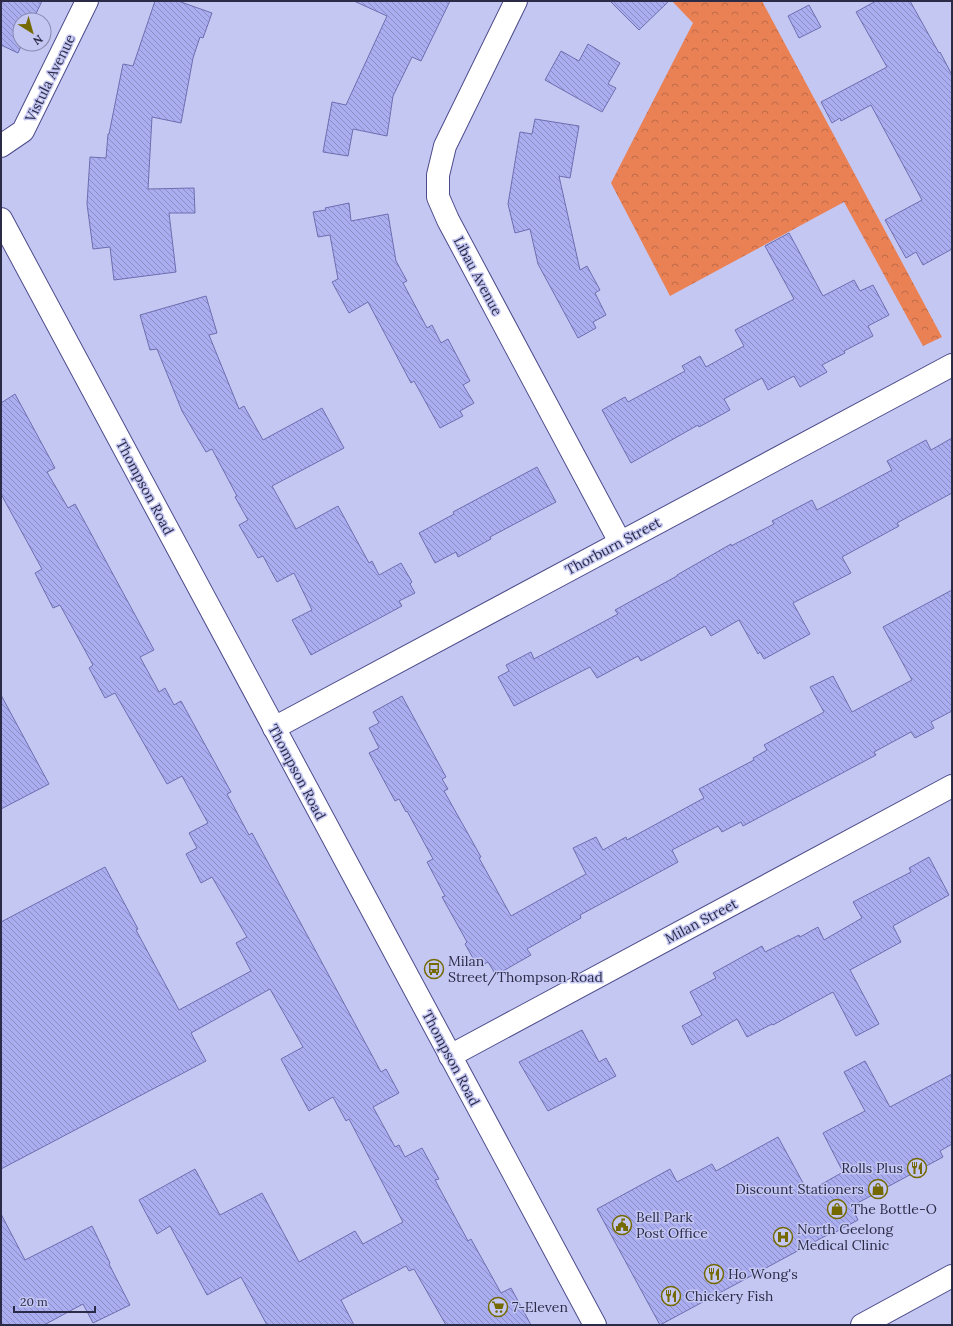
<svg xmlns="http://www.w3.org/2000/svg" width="953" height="1326" viewBox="0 0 953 1326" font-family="Lora,serif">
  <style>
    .park { fill: url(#park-crowns) }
    .building { fill: url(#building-back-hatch); stroke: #6d6eb0 }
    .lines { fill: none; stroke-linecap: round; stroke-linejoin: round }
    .minor-casing { stroke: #4d4c8b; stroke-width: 24 }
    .secondary-casing { stroke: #4d4c8b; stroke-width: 24 }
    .minor { stroke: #fff; stroke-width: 22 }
    .secondary { stroke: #fff; stroke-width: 22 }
    .labels { text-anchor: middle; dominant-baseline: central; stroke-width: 3; stroke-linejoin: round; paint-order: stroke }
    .street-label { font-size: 14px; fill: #2b2b47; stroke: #c5c7f3 }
    .poi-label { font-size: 14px; fill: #2b2b47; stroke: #c5c7f3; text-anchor: start }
  </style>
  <defs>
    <pattern id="park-crowns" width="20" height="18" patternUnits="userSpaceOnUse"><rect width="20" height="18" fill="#ea8155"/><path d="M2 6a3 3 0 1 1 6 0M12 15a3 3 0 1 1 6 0" fill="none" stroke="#be6a48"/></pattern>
    <pattern id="building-back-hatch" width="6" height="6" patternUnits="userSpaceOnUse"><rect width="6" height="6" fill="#aaadef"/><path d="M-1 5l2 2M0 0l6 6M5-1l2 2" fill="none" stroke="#8b8dc3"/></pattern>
  </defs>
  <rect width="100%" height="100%" fill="#c5c7f3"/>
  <polygon class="park" points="672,1 762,1 942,337 923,346 844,202 670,296 611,183 693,23"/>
  <g class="building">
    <polygon points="1,1 42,1 33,20 20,20 20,44 22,44 18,53 1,45"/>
    <polygon points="155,1 178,1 212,13 203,38 200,37 193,58 181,123 152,117 148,189 194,188 195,213 169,213 176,272 114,280 110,247 93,249 87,204 90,157 106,158 108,134 109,134 123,64 133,66"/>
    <polygon points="354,1 450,1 421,61 412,57 393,96 387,136 353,129 348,156 323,152 332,102 346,105 387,16"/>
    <polygon points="610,1 669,1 639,30"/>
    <polygon points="876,1 910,1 939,53 940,52 952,75 952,249 923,265 916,252 906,258 885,220 922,200 871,105 841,121 840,118 832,123 821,102 887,67 856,12"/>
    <polygon points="809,5 821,27 799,38 788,16"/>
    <polygon points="588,44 620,63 608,84 616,88 602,112 545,80 561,51 579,61"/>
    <polygon points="535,119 579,126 570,178 559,176 580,270 587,266 600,290 595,293 606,315 593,322 596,328 578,338 538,264 530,229 515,233 508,204 520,132 532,134"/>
    <polygon points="349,203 351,221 388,214 396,261 407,281 403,283 427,328 432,325 441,343 448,339 470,381 463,385 474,403 460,411 463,416 440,428 414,381 411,383 368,302 349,313 332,282 338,279 330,235 318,237 313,212 326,210 325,208"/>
    <polygon points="789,233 823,296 854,280 860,291 873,285 889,315 868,326 873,336 844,351 845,353 822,365 827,372 800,387 794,376 768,390 762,378 724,399 730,410 699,427 698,425 631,463 602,410 625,397 628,402 685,371 682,366 700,356 706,367 744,346 735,330 794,299 765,246"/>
    <polygon points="206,296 217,333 209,335 239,409 244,406 263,440 322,408 344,448 272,486 296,529 338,506 369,563 372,561 379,575 401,563 412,582 410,584 415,593 399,601 402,606 311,655 292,620 312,610 294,573 277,582 263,556 258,558 239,525 248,520 235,497 237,496 212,449 206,452 182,411 157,349 150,350 140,315"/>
    <polygon points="15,394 55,468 47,472 68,508 75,504 154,650 140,657 159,692 165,688 174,705 181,701 231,792 227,794 249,835 252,833 381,1072 386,1069 399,1093 373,1107 395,1147 399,1145 405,1157 422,1148 439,1179 435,1180 468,1241 471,1239 501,1293 511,1288 531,1325 446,1325 414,1269 409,1271 406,1266 341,1300 354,1325 267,1325 241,1277 207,1295 170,1226 157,1234 139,1200 195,1169 220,1215 262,1193 299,1262 355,1231 363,1244 403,1222 349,1119 346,1121 333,1097 309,1111 281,1059 303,1047 270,989 191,1033 206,1061 1,1169 1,922 105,867 138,929 136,930 179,1010 251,971 236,943 247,937 212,877 201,883 186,854 197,848 189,833 208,823 182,776 167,784 115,693 105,698 89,668 93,665 60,605 53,608 35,573 42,569 1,494 1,403"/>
    <polygon points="952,438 952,493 897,523 899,526 842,557 851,573 793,603 810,634 764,659 760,652 758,654 739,620 711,636 705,626 641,661 638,656 597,678 590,667 514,706 498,677 509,671 506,665 531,652 534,659 618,614 615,610 677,576 677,575 731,544 731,546 774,524 772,521 812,500 817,510 892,470 887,461 926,440 931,450"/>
    <polygon points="537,467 556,502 490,537 491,539 458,557 456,552 435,563 419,533 454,514 453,512"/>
    <polygon points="952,590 952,711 931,722 934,728 915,738 911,732 874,752 876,755 743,826 741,822 722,832 718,826 672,850 678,862 580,915 581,918 527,949 531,955 496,975 488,962 478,967 465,944 467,942 442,897 445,896 427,862 433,859 407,811 406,812 399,799 395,801 369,753 379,748 369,728 379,723 373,712 402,696 446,777 442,779 448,789 444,791 481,857 479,858 511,916 586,874 573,848 596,837 603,850 626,837 627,840 704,798 699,789 754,760 753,758 767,750 764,745 824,712 810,687 833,676 852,712 912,680 883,627"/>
    <polygon points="1,695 49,784 1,809"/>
    <polygon points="929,857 949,895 893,926 901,942 850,970 879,1024 856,1036 833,992 773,1025 772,1024 747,1037 737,1019 692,1045 682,1026 702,1015 690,992 716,978 713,973 762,946 765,952 799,935 800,937 818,927 824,940 862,918 853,902 911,872 909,868"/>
    <polygon points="582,1030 599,1062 606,1058 616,1076 548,1111 519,1062"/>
    <polygon points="865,1061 890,1107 952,1074 952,1144 940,1151 943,1157 852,1206 855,1210 853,1210 858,1220 830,1235 829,1234 660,1325 597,1209 670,1169 677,1182 712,1164 716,1171 778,1137 808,1192 843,1172 823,1133 865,1111 844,1072"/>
    <polygon points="1,1214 25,1260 92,1226 110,1263 109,1264 130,1305 93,1323 83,1304 44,1325 1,1325"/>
  </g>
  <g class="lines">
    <g class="minor-casing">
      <g id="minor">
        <polyline points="516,1 445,146 438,175 438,197 448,220 620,542"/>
        <polyline points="1,146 23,131 87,1"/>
        <polyline points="274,728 952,365"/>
        <polyline points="450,1056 952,786"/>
      </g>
    </g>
    <g class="secondary-casing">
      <g id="secondary">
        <polyline points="1,219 595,1325"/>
        <polyline points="862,1325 952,1276"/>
      </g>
    </g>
    <use href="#minor" class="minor"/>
    <use href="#secondary" class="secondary"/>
  </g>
  <defs>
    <g id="bus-ring" transform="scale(1)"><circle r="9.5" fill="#c5c7f3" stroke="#746a01" stroke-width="1.5"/><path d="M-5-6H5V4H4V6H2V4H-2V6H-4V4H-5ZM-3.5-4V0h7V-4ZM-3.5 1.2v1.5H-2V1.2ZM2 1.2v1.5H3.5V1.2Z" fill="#746a01"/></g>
    <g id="restaurant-ring" transform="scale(1)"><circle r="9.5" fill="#c5c7f3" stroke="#746a01" stroke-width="1.5"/><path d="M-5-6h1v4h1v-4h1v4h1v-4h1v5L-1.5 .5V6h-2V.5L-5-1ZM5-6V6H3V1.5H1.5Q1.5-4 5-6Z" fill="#746a01"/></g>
    <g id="shop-ring" transform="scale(1)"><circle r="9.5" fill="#c5c7f3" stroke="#746a01" stroke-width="1.5"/><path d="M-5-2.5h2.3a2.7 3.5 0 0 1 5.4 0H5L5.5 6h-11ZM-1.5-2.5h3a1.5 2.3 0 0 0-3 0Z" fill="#746a01"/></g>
    <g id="civic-ring" transform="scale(1)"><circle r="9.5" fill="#c5c7f3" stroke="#746a01" stroke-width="1.5"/><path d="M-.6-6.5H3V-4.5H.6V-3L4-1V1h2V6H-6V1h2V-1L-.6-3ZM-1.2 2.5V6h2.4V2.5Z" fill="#746a01"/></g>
    <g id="hospital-ring" transform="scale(1)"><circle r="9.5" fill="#c5c7f3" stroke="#746a01" stroke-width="1.5"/><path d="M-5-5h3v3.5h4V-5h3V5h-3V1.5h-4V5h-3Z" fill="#746a01"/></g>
    <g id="supermarket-ring" transform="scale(1)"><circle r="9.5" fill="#c5c7f3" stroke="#746a01" stroke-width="1.5"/><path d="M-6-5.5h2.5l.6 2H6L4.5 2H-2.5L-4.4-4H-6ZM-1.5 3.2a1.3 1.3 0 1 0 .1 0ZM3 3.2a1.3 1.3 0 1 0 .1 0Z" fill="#746a01"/></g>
  </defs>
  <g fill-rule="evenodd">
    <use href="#bus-ring" x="434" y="969"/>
    <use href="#restaurant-ring" x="917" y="1168"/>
    <use href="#shop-ring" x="878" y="1189"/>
    <use href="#shop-ring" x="837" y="1209"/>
    <use href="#civic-ring" x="622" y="1225"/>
    <use href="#hospital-ring" x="783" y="1237"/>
    <use href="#restaurant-ring" x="714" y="1274"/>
    <use href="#restaurant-ring" x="671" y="1296"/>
    <use href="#supermarket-ring" x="498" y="1307"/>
  </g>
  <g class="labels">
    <g class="street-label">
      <text transform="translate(50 78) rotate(-64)">Vistula Avenue</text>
      <text transform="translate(478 276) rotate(62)">Libau Avenue</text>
      <text transform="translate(145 487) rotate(62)">Thompson Road</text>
      <text transform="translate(613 546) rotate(-28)">Thorburn Street</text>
      <text transform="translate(297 772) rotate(62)">Thompson Road</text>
      <text transform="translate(701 921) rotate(-28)">Milan Street</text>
      <text transform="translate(451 1058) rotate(62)">Thompson Road</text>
    </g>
    <g class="poi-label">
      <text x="448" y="961">Milan<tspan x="448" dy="16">Street/Thompson Road</tspan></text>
      <text x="903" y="1168" text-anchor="end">Rolls Plus</text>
      <text x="864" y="1189" text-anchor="end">Discount Stationers</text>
      <text x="851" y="1209">The Bottle-O</text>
      <text x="636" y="1217">Bell Park<tspan x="636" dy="16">Post Office</tspan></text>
      <text x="797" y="1229">North Geelong<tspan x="797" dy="16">Medical Clinic</tspan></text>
      <text x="728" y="1274">Ho Wong's</text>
      <text x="685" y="1296">Chickery Fish</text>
      <text x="512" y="1307">7-Eleven</text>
    </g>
  </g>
  <rect width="953" height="1326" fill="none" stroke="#2b2b47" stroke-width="4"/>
  <g transform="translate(32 32) rotate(143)"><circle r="19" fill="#c5c7f3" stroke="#8789ae"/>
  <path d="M0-3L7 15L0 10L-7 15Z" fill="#746a01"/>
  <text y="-6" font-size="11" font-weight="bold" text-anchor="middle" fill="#2b2b47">N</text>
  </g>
  <path d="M14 1306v6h81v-6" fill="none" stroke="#2b2b47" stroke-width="2"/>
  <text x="20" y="1306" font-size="12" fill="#2b2b47" stroke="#c5c7f3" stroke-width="3" paint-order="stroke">20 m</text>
</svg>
